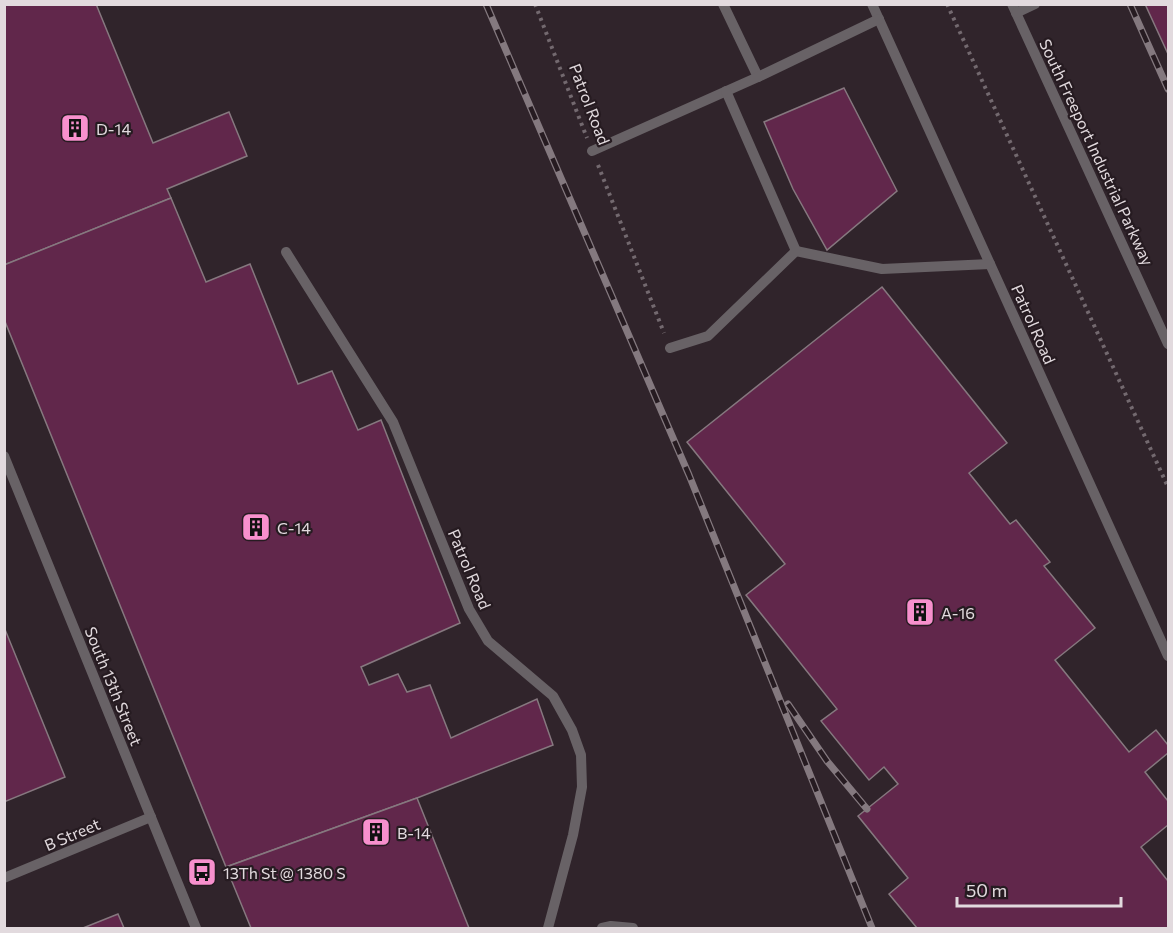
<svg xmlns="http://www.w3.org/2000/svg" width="1173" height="933" viewBox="0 0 1173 933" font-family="Commissioner,sans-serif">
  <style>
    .building { fill: #61274b; stroke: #86787f; stroke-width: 1.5 }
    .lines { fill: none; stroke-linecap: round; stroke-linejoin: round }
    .path { stroke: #73696f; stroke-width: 4; stroke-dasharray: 3 4.5; stroke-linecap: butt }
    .service { stroke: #686266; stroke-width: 10 }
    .rail-casing { stroke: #84797f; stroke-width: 7 }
    .rail { stroke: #261b21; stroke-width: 4.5; stroke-dasharray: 14; stroke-linecap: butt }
    .labels { text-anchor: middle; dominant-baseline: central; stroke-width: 4.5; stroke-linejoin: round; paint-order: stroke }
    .street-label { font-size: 16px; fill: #e2dade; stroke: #261b21 }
    .poi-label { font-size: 16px; fill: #e2dade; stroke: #261b21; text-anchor: start }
  </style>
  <rect width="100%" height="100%" fill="#30242b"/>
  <g class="building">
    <polygon points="4,4 96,4 153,143 229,112 247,156 167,189 171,198 4,265"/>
    <polygon points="1145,4 1168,4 1168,54"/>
    <polygon points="844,88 897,191 827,250 793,189 764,122"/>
    <polygon points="171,198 206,282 250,264 298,384 332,371 358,430 381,420 460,623 361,667 369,685 398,674 407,692 430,685 451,738 537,699 553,745 417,798 226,867 4,319 4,265"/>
    <polygon points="882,287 1007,443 969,473 1010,524 1016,520 1050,562 1044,566 1095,628 1055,660 1129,752 1156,730 1168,745 1168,753 1145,772 1168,801 1168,825 1141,847 1168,881 1168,928 917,928 889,894 908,878 858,816 898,784 884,767 869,780 821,721 837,709 746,595 785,564 687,442"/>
    <polygon points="4,627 65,777 4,802"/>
    <polygon points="417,798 469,928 251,928 226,867"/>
    <polygon points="118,914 124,928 83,928"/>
  </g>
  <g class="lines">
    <g class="path">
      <polyline points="535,4 587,138"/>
      <polyline points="947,4 1168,487"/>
      <polyline points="598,165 664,333"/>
    </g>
    <g class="service">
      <polyline points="723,4 758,77"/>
      <polyline points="872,4 1168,656"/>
      <polyline points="1012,4 1168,344"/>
      <polyline points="1016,13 1035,4"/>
      <polyline points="592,151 758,77 879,19"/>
      <polyline points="796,251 882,269 990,264"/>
      <polyline points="286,252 393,422 469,609 488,641 553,696 572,730 581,755 582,787 573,835 548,928"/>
      <polyline points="670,348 708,336 796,251 726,91"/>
      <polyline points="4,456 196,928"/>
      <polyline points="4,878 151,817"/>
      <polyline points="602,928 611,926 633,928"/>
    </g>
    <g class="rail-casing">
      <g id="rail">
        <polyline points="486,4 689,475 872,928"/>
        <polyline points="1130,4 1168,89"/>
        <polyline points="788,704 827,761 867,809"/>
      </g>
    </g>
    <use href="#rail" class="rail"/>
  </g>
  <defs>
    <g id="building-square" transform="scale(1.5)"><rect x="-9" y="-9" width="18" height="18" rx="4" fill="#f790cd" stroke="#261b21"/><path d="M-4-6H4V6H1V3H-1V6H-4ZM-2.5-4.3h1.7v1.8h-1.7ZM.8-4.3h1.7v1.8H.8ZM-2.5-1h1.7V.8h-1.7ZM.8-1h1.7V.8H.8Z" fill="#111"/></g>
    <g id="bus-square" transform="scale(1.5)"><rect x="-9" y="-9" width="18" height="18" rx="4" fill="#f790cd" stroke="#261b21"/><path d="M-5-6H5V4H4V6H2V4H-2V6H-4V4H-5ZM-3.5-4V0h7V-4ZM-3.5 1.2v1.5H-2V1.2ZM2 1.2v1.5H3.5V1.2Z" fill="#111"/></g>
  </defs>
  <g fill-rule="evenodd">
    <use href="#building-square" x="75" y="128"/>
    <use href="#building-square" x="256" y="527"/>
    <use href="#building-square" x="920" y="612"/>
    <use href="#building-square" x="376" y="832"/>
    <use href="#bus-square" x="202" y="872"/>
  </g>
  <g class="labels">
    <g class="street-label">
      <text transform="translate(590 104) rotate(69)">Patrol Road</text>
      <text transform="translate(1097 152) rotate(65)">South Freeport Industrial Parkway</text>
      <text transform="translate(1034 324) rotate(66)">Patrol Road</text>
      <text transform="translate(470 569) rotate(67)">Patrol Road</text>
      <text transform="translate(114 686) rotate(68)">South 13th Street</text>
      <text transform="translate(72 834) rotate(-23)">B Street</text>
    </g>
    <g class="poi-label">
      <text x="96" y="128">D-14</text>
      <text x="277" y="527">C-14</text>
      <text x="941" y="612">A-16</text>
      <text x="397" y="832">B-14</text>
      <text x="223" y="872">13Th St @ 1380 S</text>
    </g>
  </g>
  <rect width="1173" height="933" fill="none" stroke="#e2dade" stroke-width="12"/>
  <path d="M957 897v9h164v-9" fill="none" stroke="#e2dade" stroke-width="3"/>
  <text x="966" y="897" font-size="18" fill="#e2dade" stroke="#261b21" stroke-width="4.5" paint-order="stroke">50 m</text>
</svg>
